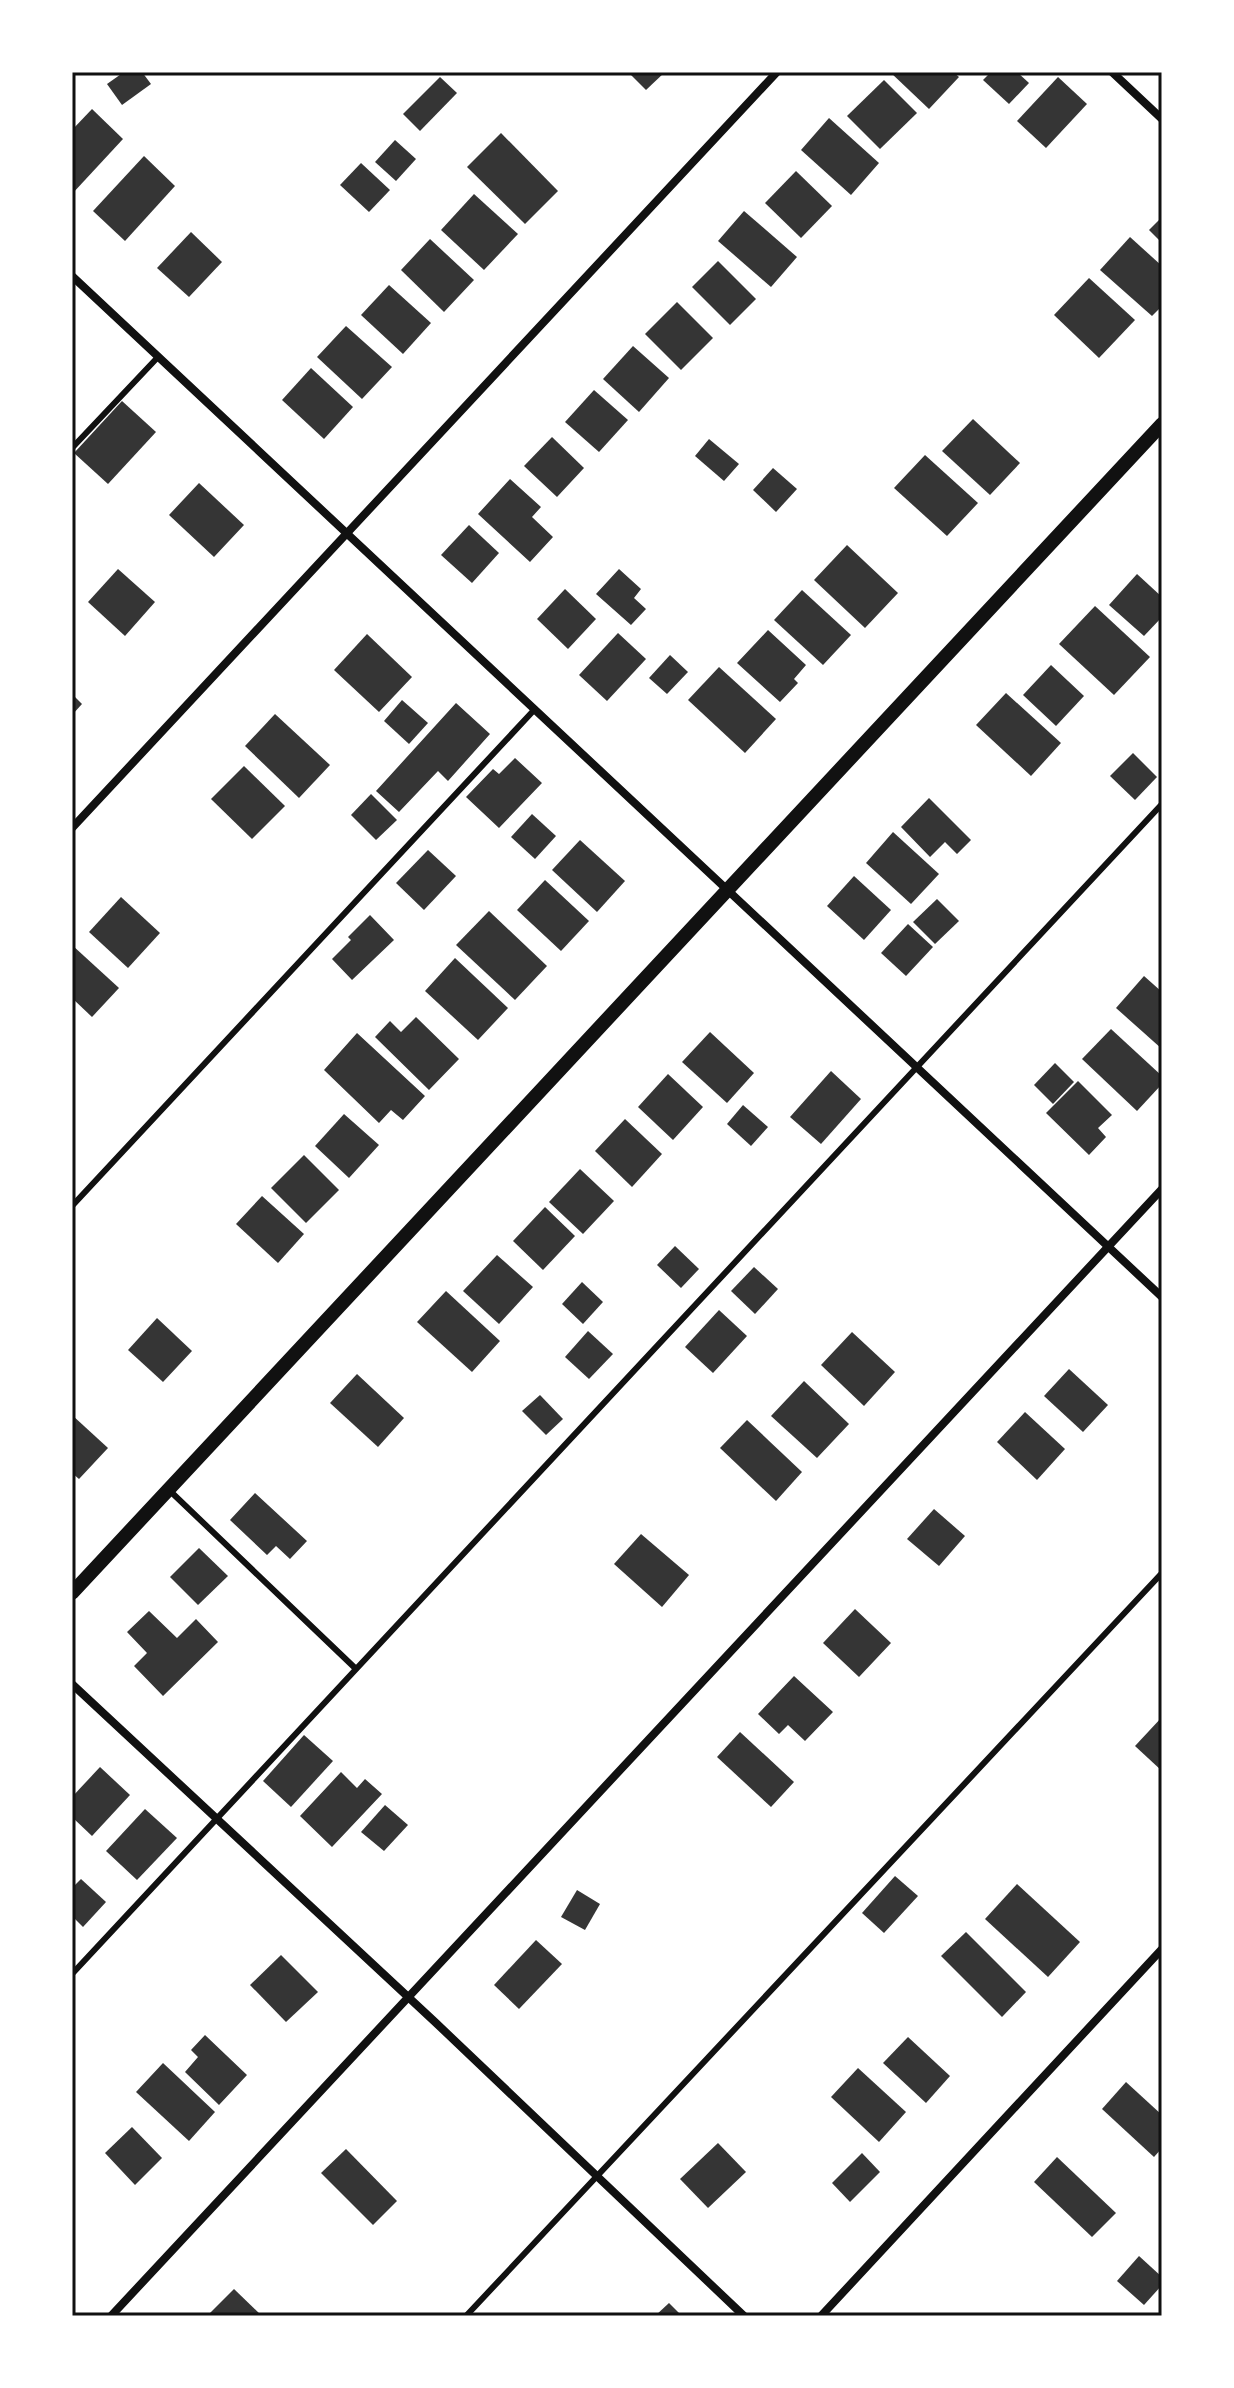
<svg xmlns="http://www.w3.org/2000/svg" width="1234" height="2388" viewBox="0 0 1234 2388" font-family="Figtree,sans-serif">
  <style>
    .building { fill: #353535 }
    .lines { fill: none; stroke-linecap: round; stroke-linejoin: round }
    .service { stroke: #111; stroke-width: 6 }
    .minor { stroke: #111; stroke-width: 8 }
    .tertiary { stroke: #111; stroke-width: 14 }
    .neatline { fill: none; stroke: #111; stroke-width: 3 }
  </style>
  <rect width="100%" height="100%" fill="#fff"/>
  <g class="building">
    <polygon points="124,72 142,72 151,84 122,105 107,84"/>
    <polygon points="628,72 665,72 646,90"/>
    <polygon points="890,72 953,72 959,77 929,109"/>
    <polygon points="991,72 1017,72 1029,83 1009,104 983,80"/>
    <polygon points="440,77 457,93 420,131 403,114"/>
    <polygon points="1058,77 1087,104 1046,148 1017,121"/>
    <polygon points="884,80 917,113 880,149 847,116"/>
    <polygon points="92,109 123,139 72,194 72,130"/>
    <polygon points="829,118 879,163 851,195 801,150"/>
    <polygon points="501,133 558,191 525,224 467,167"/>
    <polygon points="395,140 416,159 396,181 375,162"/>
    <polygon points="144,156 175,186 125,241 93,211"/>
    <polygon points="361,163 390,190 369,212 340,185"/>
    <polygon points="796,171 832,206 801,238 765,203"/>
    <polygon points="474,194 518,234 484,270 441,230"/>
    <polygon points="744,211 797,257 771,287 718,241"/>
    <polygon points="1162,217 1162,243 1149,230"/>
    <polygon points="191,232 222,262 189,297 157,268"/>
    <polygon points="1130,237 1162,266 1162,306 1152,316 1100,270"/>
    <polygon points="430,239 474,280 444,312 401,270"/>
    <polygon points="718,261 756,299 730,325 692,287"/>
    <polygon points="1089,278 1135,320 1099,358 1054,315"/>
    <polygon points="389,285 431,323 403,354 361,315"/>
    <polygon points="677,302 713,338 681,370 645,334"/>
    <polygon points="346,326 392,367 362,399 317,357"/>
    <polygon points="633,346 669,378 639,412 603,379"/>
    <polygon points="311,368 353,407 324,439 282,400"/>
    <polygon points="594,390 628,420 599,452 565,422"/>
    <polygon points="122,401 156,432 108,484 74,453"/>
    <polygon points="973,419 1020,463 990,495 942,451"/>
    <polygon points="552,437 584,468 557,497 524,466"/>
    <polygon points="709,439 739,464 724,481 695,456"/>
    <polygon points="925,455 978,503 947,536 894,488"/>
    <polygon points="773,468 797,489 776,512 753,490"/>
    <polygon points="510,479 541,507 532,517 553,537 530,562 478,514"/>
    <polygon points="199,483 244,525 214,557 169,515"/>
    <polygon points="469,525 499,553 472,583 441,555"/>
    <polygon points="847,545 898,593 865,628 814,580"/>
    <polygon points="118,569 155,602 125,636 88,602"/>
    <polygon points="619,569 641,589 634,598 646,609 631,625 596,594"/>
    <polygon points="1137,574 1162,597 1162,617 1144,636 1109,605"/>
    <polygon points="565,589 596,619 568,649 537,619"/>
    <polygon points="802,590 851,635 823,665 774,620"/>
    <polygon points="1095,606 1150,657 1114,695 1059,644"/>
    <polygon points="768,630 806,665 794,679 798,683 780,702 737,663"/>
    <polygon points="618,633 646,659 607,701 579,675"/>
    <polygon points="367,634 412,677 379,712 334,670"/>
    <polygon points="670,655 688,672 667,694 649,678"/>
    <polygon points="1051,665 1084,696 1056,726 1023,695"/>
    <polygon points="719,667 776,719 745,753 688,700"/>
    <polygon points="1006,693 1061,743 1031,776 976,725"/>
    <polygon points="72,694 82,704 72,715"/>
    <polygon points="402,700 428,723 409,744 384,721"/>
    <polygon points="456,703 490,734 448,781 438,771 399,812 376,791"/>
    <polygon points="275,714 330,765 299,798 245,746"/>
    <polygon points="1133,753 1157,777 1135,800 1110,776"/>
    <polygon points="515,758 542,783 499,828 466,797 493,769 499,774"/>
    <polygon points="244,766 285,806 252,839 211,799"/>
    <polygon points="371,794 397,820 376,840 351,815"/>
    <polygon points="929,798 971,840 957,854 945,842 930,857 901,827"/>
    <polygon points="532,814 556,836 535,859 511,837"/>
    <polygon points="893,832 939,874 911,904 866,863"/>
    <polygon points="580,840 625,881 597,912 552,870"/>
    <polygon points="428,850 456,876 424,910 396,883"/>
    <polygon points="854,876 891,910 864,940 827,906"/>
    <polygon points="545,880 589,921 561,951 517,910"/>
    <polygon points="121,897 160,933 128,968 89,932"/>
    <polygon points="937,899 959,921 935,944 913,922"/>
    <polygon points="489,911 547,966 515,1000 456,945"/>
    <polygon points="370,915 394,940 352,980 332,959 351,940 348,937"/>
    <polygon points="908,924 933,947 906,976 881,953"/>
    <polygon points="72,945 119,988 92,1017 72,998"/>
    <polygon points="455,958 508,1008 478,1040 425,991"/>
    <polygon points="1144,976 1162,992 1162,1049 1116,1008"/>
    <polygon points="416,1017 459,1059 429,1090 375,1037 390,1021 401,1032"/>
    <polygon points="1111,1029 1162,1076 1162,1084 1137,1111 1082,1059"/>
    <polygon points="710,1032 754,1073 727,1103 682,1062"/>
    <polygon points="357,1033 425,1096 403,1120 391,1110 379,1123 324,1070"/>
    <polygon points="1055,1063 1074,1082 1053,1104 1034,1085"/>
    <polygon points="831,1071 861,1099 821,1144 790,1117"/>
    <polygon points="668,1074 703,1107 673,1140 638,1107"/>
    <polygon points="1078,1081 1112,1115 1098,1128 1106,1137 1089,1155 1046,1113"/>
    <polygon points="743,1105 768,1127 751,1146 727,1124"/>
    <polygon points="344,1114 379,1145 349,1178 315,1146"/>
    <polygon points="625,1119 662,1154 632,1187 595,1151"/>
    <polygon points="304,1155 339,1190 306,1223 271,1188"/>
    <polygon points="580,1169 614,1201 583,1234 549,1202"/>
    <polygon points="262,1196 304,1234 278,1263 236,1224"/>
    <polygon points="545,1207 575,1236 543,1270 513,1241"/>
    <polygon points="675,1246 699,1269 681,1288 657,1265"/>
    <polygon points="497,1255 533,1287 499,1324 463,1291"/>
    <polygon points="754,1267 778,1289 755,1314 731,1291"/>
    <polygon points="582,1282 603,1302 583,1324 562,1304"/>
    <polygon points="446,1291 500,1341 472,1372 417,1322"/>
    <polygon points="719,1310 747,1336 713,1373 685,1347"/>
    <polygon points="157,1318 192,1351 163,1382 128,1350"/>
    <polygon points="588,1331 613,1354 589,1379 565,1357"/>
    <polygon points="852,1332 895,1372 864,1406 821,1365"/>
    <polygon points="1069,1369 1108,1405 1083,1432 1044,1396"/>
    <polygon points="357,1374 404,1418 378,1447 330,1403"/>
    <polygon points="804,1381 849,1424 817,1458 771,1416"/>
    <polygon points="540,1395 563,1419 546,1435 522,1411"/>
    <polygon points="1025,1412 1065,1449 1037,1480 997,1442"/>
    <polygon points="72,1415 108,1448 79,1479 72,1473"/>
    <polygon points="747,1420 802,1472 776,1501 720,1448"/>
    <polygon points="255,1493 307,1541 290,1559 276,1546 267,1555 230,1520"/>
    <polygon points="934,1509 965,1536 939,1566 907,1539"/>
    <polygon points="641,1534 689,1575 662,1607 614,1564"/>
    <polygon points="199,1548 228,1576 198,1605 170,1577"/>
    <polygon points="855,1609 891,1643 859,1677 823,1643"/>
    <polygon points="149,1611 177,1638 196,1619 218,1642 163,1696 134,1666 147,1653 127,1632"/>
    <polygon points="794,1676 833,1712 805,1741 788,1725 779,1734 758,1714"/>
    <polygon points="1162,1717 1162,1771 1135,1746"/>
    <polygon points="740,1732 794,1782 771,1807 717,1757"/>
    <polygon points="304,1735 333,1761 291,1807 263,1781"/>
    <polygon points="100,1767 130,1795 92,1836 72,1817 72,1797"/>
    <polygon points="341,1772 357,1788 365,1779 382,1794 332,1847 300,1816"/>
    <polygon points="385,1805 408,1825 384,1851 361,1832"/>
    <polygon points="145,1809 177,1838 137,1880 106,1851"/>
    <polygon points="895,1876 918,1896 884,1933 862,1913"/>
    <polygon points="81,1879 106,1902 83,1927 72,1916 72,1888"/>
    <polygon points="1017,1884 1080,1942 1048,1977 985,1919"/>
    <polygon points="577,1890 600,1904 585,1930 561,1917"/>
    <polygon points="966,1932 1026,1992 1002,2017 941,1956"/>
    <polygon points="536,1940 562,1964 519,2009 494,1985"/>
    <polygon points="281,1955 318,1992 286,2022 250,1985"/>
    <polygon points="205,2035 247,2075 219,2105 185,2072 198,2057 191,2050"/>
    <polygon points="908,2037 950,2076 926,2103 883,2063"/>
    <polygon points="163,2063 215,2112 189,2141 136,2092"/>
    <polygon points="858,2068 906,2112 879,2142 831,2097"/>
    <polygon points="1126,2082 1162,2115 1162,2148 1154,2157 1102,2109"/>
    <polygon points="132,2127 162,2158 135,2185 105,2153"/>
    <polygon points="718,2143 746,2172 708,2208 680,2179"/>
    <polygon points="346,2149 397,2201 373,2225 321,2173"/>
    <polygon points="862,2153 880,2172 850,2202 832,2183"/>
    <polygon points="1057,2157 1116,2213 1092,2237 1034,2182"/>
    <polygon points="1139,2256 1162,2277 1162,2285 1144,2305 1117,2281"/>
    <polygon points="234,2289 262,2316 207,2316"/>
    <polygon points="669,2303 682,2316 655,2316"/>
  </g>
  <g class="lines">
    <g class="service">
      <polyline points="72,448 158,357"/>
      <polyline points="72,1206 535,709"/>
      <polyline points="169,1490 355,1668"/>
      <polyline points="72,1974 1162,804"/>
      <polyline points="466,2316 1162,1573"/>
    </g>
    <g class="minor">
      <polyline points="1112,72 1162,119"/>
      <polyline points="72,276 1162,1297"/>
      <polyline points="72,828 777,72"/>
      <polyline points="72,1684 435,2022 744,2316"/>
      <polyline points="111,2316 1162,1189"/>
      <polyline points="821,2316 1162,1949"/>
    </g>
    <polyline class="tertiary" points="72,1593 1162,424"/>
  </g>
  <rect width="1234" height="2388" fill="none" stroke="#ffffff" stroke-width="148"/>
  <rect x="74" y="74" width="1086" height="2240" class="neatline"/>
</svg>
